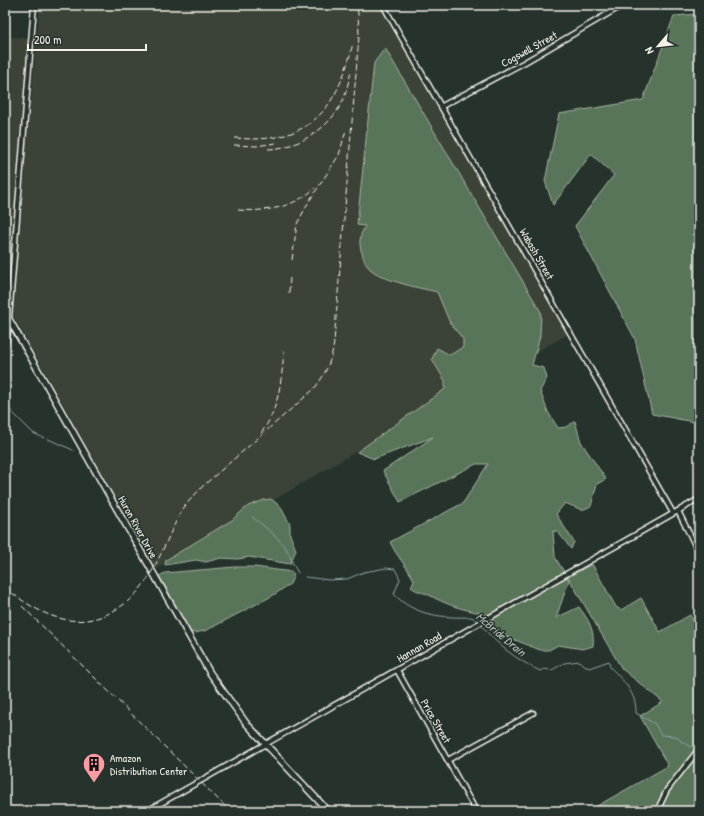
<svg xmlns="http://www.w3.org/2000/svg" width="704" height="816" viewBox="0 0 704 816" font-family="'Patrick Hand',sans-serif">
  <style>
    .built { fill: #3b4339 }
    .green { fill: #58745a; stroke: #a6b2a1 }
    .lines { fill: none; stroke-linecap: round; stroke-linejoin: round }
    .stream { stroke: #91a2a3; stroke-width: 1 }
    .minor-casing { stroke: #f4f1e8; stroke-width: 7 }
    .major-casing { stroke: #f4f1e8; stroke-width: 8 }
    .minor { stroke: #26332d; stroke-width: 4 }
    .major { stroke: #26332d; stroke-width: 5 }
    .rail { stroke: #f4f1e8; stroke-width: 1; stroke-dasharray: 6 3; stroke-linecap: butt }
    .labels { text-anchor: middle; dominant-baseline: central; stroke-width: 3; stroke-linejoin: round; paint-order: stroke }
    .street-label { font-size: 11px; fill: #f4f1e8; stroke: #26332d }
    .poi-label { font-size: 11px; fill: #f4f1e8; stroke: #26332d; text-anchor: start }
    .water-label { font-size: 12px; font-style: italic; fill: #b2bdba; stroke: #26332d }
  </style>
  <rect width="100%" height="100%" fill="#26332d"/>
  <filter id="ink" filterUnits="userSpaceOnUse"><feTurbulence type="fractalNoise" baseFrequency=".025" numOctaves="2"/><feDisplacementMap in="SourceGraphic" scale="8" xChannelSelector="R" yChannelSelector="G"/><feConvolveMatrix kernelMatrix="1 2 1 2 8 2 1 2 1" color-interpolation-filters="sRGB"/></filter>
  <g filter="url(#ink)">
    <g class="built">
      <polygon points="40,5 379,5 570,333 359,450 156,569 13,316 22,186"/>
      <polygon points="5,36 29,39 24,103 19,139 20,151 11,261 7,290 5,293"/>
    </g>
    <g class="green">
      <polygon points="699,14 699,423 652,414 635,339 575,226 614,175 591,154 553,205 545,181 559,114 643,100 674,16"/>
      <path d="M385 48 541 312 540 336 532 365 544 368 547 378 540 391 548 412 558 428 566 427 575 421 581 442 606 479 597 484 591 506 582 510 565 503 556 514 574 542 571 549 558 532 553 531 555 557 569 580 556 618 579 607C588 619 595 630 593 646L583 649 558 645 549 650H540L488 629 482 613C464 610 447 605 431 596 424 592 417 592 411 587L414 580C406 565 397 557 390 542L463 503 488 464H476L400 502 383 471 433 437 374 459 357 452 445 389V381L432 359 437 348 450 355 463 347V339L450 323 437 292C420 288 375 280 366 264 364 261 363 256 362 253 358 242 360 235 365 226L357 225 374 63Z"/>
      <polygon points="271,499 280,506 290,524 290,535 296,550 290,564 249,557 238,559 221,558 206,562 196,560 165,565 166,560 232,520 248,506 264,500"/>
      <polygon points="592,564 616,607 621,610 641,598 660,632 690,615 699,630 699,811 588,811 668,766 640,716 663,702 622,669 568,577"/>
      <polygon points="234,567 255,567 292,572 294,575 290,584 272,596 207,630 196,633 190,632 159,576 165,573"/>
    </g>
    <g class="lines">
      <g class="stream">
        <polyline points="8,408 33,433 44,438"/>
        <polyline points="48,439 73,450"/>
        <path d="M252 517C260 522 284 543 287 550 291 558 293 565 298 573"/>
        <path d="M305 577 329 580 347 579 364 572 386 568 395 569 400 579 394 594C414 616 444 618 472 617L479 623"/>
        <path d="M481 625C498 646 516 659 540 671L544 669 552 670 564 663 579 661 589 668 609 661 610 667C623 680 637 694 636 713L655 724 661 735 676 736 682 742 692 747"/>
      </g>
      <g class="minor-casing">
        <g id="minor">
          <polyline points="383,5 673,513"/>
          <polyline points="442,106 525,62 623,5"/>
          <polyline points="5,348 8,331 34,5"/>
          <polyline points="5,356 5,403"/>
          <polyline points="678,511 699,553"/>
          <polyline points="397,670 476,811"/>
          <polyline points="448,760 533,713"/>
          <polyline points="147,811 699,499"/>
          <polyline points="657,811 667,790 699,749"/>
        </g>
      </g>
      <g class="major-casing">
        <polyline id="major" points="5,312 210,673 246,723 328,811"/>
      </g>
      <use href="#minor" class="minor"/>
      <use href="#major" class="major"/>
      <g class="rail">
        <path d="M235 138C309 145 337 111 353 43"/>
        <polyline points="234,145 256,146 276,143"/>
        <path d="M268 149C300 148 332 127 344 98 347 89 349 80 351 71"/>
        <path d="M238 210C267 212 293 208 315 188"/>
        <polyline points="292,260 297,224 308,203 339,155 346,130"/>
        <polyline points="289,293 290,277"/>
        <path d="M261 433C279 410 282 378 284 349"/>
        <path d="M5 588C33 609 63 629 100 617 150 599 158 554 181 512 187 502 196 494 203 486L313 390C325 376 332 360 334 342L359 36 358 13 356 5"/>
        <polyline points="22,606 230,811"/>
      </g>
    </g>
  </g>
  <defs>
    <g id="building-pin" transform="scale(1.15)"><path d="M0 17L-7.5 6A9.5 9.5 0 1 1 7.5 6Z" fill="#ff9aa2" stroke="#26332d"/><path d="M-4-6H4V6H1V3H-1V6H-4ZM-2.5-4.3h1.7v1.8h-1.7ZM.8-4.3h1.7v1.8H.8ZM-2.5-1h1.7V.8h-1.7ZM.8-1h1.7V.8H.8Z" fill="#111"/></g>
  </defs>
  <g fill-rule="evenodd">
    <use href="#building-pin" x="94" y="764"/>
  </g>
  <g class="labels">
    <g class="street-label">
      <text transform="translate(529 49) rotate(-29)">Cogswell Street</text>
      <text transform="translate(537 254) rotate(60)">Wabash Street</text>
      <text transform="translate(138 527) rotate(61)">Huron River Drive</text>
      <text transform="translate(419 647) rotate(-30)">Hannan Road</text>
      <text transform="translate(436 721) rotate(60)">Price Street</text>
    </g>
    <g class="poi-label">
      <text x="110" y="758">Amazon<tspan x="110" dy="13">Distribution Center</tspan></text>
    </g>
    <g class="water-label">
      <text transform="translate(501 634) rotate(40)">McBride Drain</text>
    </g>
  </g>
  <rect width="704" height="816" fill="none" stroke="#26332d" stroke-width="20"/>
  <rect x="10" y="10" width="684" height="796" fill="none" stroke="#f4f1e8" stroke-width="1.5" filter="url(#ink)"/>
  <g transform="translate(658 46) rotate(242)" stroke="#26332d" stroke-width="3" paint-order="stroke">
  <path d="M0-3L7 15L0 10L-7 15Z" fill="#f4f1e8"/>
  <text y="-6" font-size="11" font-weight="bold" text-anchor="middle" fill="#f4f1e8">N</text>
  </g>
  <path d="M28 44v6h118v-6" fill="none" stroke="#f4f1e8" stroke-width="2"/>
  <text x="34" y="44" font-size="12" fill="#f4f1e8" stroke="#26332d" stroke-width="3" paint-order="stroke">200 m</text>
</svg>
